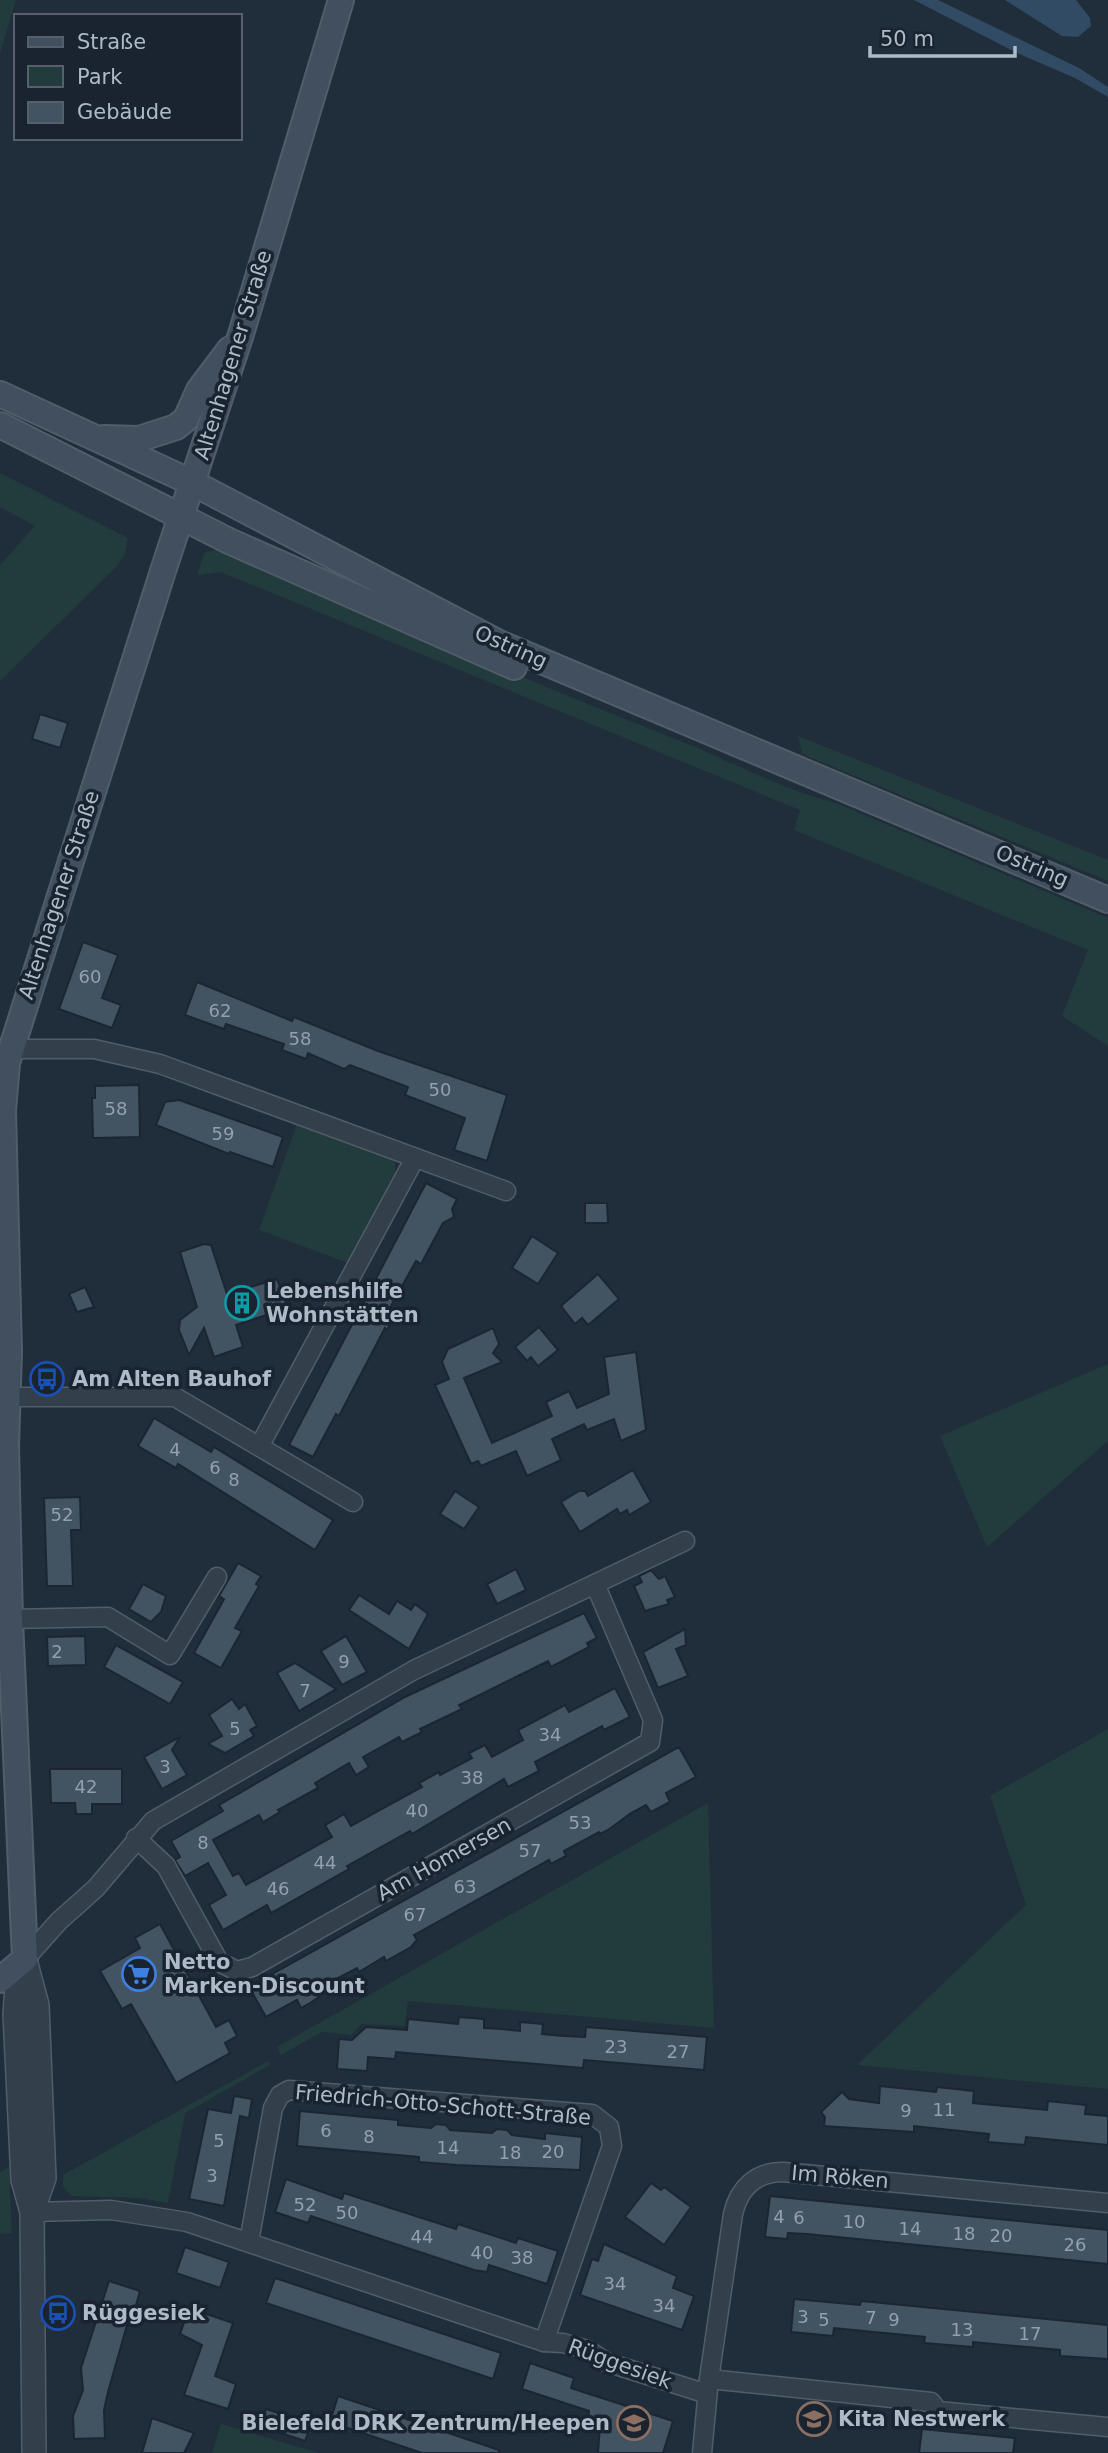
<svg xmlns="http://www.w3.org/2000/svg" width="1108" height="2453" viewBox="0 0 1108 2453" font-family="'DejaVu Sans',sans-serif">
  <style>
    .green { fill: #223b3c }
    .water { fill: #324b64 }
    .building { fill: #425362; stroke: #1b2632; stroke-width: 2 }
    .lines { fill: none; stroke-linecap: round; stroke-linejoin: round }
    .minor-casing { stroke: #515d69; stroke-width: 21 }
    .tertiary-casing { stroke: #515d69; stroke-width: 26 }
    .secondary-casing { stroke: #515d69; stroke-width: 28 }
    .minor { stroke: #333f4b; stroke-width: 18 }
    .tertiary { stroke: #333f4b; stroke-width: 23 }
    .secondary { stroke: #414f5e; stroke-width: 24 }
    .labels { text-anchor: middle; dominant-baseline: central; stroke-width: 7; stroke-linejoin: round; paint-order: stroke }
    .number-label { font-size: 18px; fill: #93a0ae }
    .street-label { font-size: 21px; fill: #aebac7; stroke: #192430 }
    .poi-label { font-size: 21px; font-weight: bold; fill: #aebac7; stroke: #192430; text-anchor: start }
  </style>
  <rect width="100%" height="100%" fill="#202e3b"/>
  <g class="green">
    <polygon points="0,0 16,0 0,53"/>
    <polygon points="0,473 128,538 125,554 116,567 0,681 0,565 35,526 0,507"/>
    <path d="M217 549 226 551C375 615 523 679 673 738 727 759 780 789 836 803L1108 918V1046L1062 1016 1088 950 794 830 800 810 221 572 197 575 204 553Z"/>
    <polygon points="798,736 1108,860 1108,881 802,754"/>
    <polygon points="297,1124 389,1156 395,1163 395,1172 348,1263 259,1230"/>
    <polygon points="1108,1364 1108,1441 987,1547 940,1436"/>
    <polygon points="1108,1729 1108,2089 857,2065 1026,1905 990,1796"/>
    <polygon points="708,1803 714,2028 408,2001 405,2026 361,2024 352,2035 322,2032 281,2055 277,2047"/>
    <polygon points="268,2061 270,2065 185,2113 168,2203 138,2198 71,2196 63,2186 63,2175"/>
    <polygon points="9,2167 12,2233 0,2234 0,2172"/>
    <polygon points="221,2424 319,2453 212,2453"/>
  </g>
  <g class="water">
    <polygon points="914,0 938,0 1079,68 1108,87 1108,97 1075,78 1015,52"/>
    <polygon points="1005,0 1076,0 1090,18 1091,26 1078,37 1062,36"/>
  </g>
  <g class="building">
    <polygon points="40,714 68,723 60,748 32,739"/>
    <polygon points="83,942 118,955 102,998 121,1005 112,1028 59,1009"/>
    <polygon points="197,982 292,1021 294,1017 378,1051 507,1095 487,1161 454,1150 465,1118 405,1095 408,1087 350,1065 344,1069 308,1053 306,1059 282,1050 284,1044 226,1024 224,1029 185,1015"/>
    <polygon points="139,1085 140,1137 93,1138 92,1098 95,1098 95,1086"/>
    <polygon points="179,1100 283,1137 273,1167 230,1152 229,1154 156,1125 165,1102"/>
    <polygon points="426,1183 457,1199 452,1209 454,1217 443,1223 421,1264 416,1261 387,1313 394,1317 387,1330 385,1328 339,1416 336,1414 313,1457 289,1445"/>
    <polygon points="585,1203 607,1203 608,1223 585,1223"/>
    <polygon points="532,1236 558,1253 538,1284 512,1268"/>
    <polygon points="204,1244 211,1245 227,1294 277,1279 288,1308 236,1325 243,1347 214,1357 204,1328 189,1355 179,1330 180,1320 197,1307 180,1252"/>
    <polygon points="598,1274 619,1299 588,1325 582,1318 575,1324 561,1306"/>
    <polygon points="85,1287 94,1307 77,1312 69,1294"/>
    <polygon points="539,1327 558,1350 538,1366 531,1357 527,1361 515,1347"/>
    <polygon points="493,1328 499,1344 493,1353 502,1362 464,1378 492,1443 552,1416 546,1402 569,1391 577,1408 609,1394 604,1357 636,1352 646,1430 621,1441 614,1419 587,1430 584,1424 552,1439 561,1460 527,1476 516,1451 481,1466 478,1461 471,1464 435,1385 449,1379 442,1362 448,1349"/>
    <polygon points="154,1418 211,1452 214,1447 333,1520 315,1550 178,1464 176,1468 138,1446"/>
    <polygon points="633,1470 651,1502 629,1515 627,1510 620,1514 617,1509 580,1532 561,1502 579,1491 585,1491 588,1496"/>
    <polygon points="455,1491 479,1507 464,1529 440,1514"/>
    <polygon points="80,1497 81,1530 71,1530 73,1586 47,1586 44,1498"/>
    <polygon points="238,1563 261,1576 256,1584 259,1586 235,1628 242,1631 221,1668 194,1653 224,1599 219,1596"/>
    <polygon points="516,1569 526,1590 497,1604 487,1584"/>
    <polygon points="651,1570 659,1579 665,1576 675,1597 667,1600 669,1604 645,1611 634,1586 642,1582 639,1576"/>
    <polygon points="143,1584 166,1596 161,1612 151,1622 129,1609"/>
    <polygon points="359,1595 389,1614 397,1601 411,1610 415,1604 428,1614 409,1649 349,1610"/>
    <polygon points="584,1613 597,1638 587,1643 589,1647 551,1667 548,1661 459,1705 462,1709 420,1729 422,1732 402,1742 399,1737 363,1757 369,1767 356,1775 349,1763 315,1783 318,1788 278,1810 280,1812 263,1822 259,1815 213,1840 233,1876 239,1873 246,1885 332,1837 325,1825 336,1819 344,1814 351,1826 422,1787 419,1783 439,1772 440,1775 472,1758 469,1753 485,1745 492,1757 523,1740 518,1730 565,1705 569,1712 615,1688 630,1717 604,1730 602,1726 535,1762 539,1771 508,1787 504,1779 412,1834 410,1831 347,1866 349,1869 271,1913 267,1905 223,1930 209,1905 226,1895 208,1863 185,1876 175,1860 180,1857 171,1841 223,1811 219,1805 405,1697"/>
    <polygon points="685,1629 686,1645 676,1649 688,1676 658,1688 643,1652"/>
    <polygon points="85,1636 86,1665 48,1666 47,1637"/>
    <polygon points="346,1636 367,1672 342,1685 321,1651"/>
    <polygon points="116,1645 183,1682 170,1704 104,1667"/>
    <polygon points="295,1663 336,1689 299,1711 277,1673"/>
    <polygon points="232,1699 239,1709 245,1704 257,1726 250,1730 254,1736 225,1753 208,1744 222,1736 209,1715"/>
    <polygon points="180,1737 172,1750 187,1775 162,1789 144,1757"/>
    <polygon points="679,1747 696,1777 666,1793 670,1802 651,1812 646,1805 631,1813 608,1830 600,1834 599,1832 564,1851 566,1856 551,1864 549,1860 414,1935 417,1940 411,1947 386,1961 384,1957 359,1972 357,1968 315,1990 319,1997 310,2003 301,2008 297,2000 266,2017 249,1987"/>
    <polygon points="50,1769 122,1769 122,1804 92,1804 92,1814 76,1814 75,1803 51,1803"/>
    <polygon points="160,1924 216,2027 229,2020 237,2036 225,2043 230,2053 176,2083 131,2004 122,2009 100,1971 140,1948 135,1938"/>
    <polygon points="459,2017 484,2019 484,2028 502,2029 520,2031 520,2022 543,2024 542,2034 564,2036 585,2037 586,2027 707,2037 704,2070 584,2060 583,2068 396,2052 395,2059 368,2057 367,2071 337,2069 339,2039 352,2040 366,2027 407,2030 408,2019 458,2024"/>
    <polygon points="880,2086 936,2092 937,2087 974,2091 973,2103 1047,2110 1048,2101 1086,2105 1085,2114 1108,2116 1108,2145 1026,2137 1025,2145 988,2142 989,2134 951,2130 914,2126 914,2132 824,2126 825,2117 821,2112 842,2092 849,2099 879,2103"/>
    <polygon points="234,2096 252,2099 249,2118 240,2116 224,2206 189,2199 208,2109 231,2113"/>
    <polygon points="300,2111 398,2120 398,2125 431,2128 436,2124 446,2125 450,2130 492,2133 497,2129 507,2130 512,2135 545,2139 545,2133 582,2137 580,2170 456,2165 419,2162 419,2157 297,2146"/>
    <polygon points="286,2179 342,2199 344,2193 456,2229 458,2224 516,2243 518,2238 558,2251 547,2284 489,2265 487,2272 474,2270 311,2216 308,2223 275,2212"/>
    <polygon points="651,2183 661,2190 664,2187 691,2207 664,2245 625,2217"/>
    <polygon points="770,2196 1108,2230 1108,2264 807,2234 788,2233 787,2239 765,2237"/>
    <polygon points="604,2244 677,2276 673,2288 694,2296 682,2330 580,2295 592,2259 598,2261"/>
    <polygon points="185,2247 229,2262 220,2288 176,2273"/>
    <polygon points="275,2278 501,2353 493,2379 266,2303"/>
    <polygon points="109,2281 140,2291 132,2319 129,2318 108,2392 104,2410 105,2438 74,2439 73,2416 83,2390 81,2368"/>
    <polygon points="794,2299 860,2305 861,2301 1108,2325 1108,2359 1060,2356 1060,2350 973,2342 973,2347 924,2343 925,2337 834,2328 833,2336 791,2332"/>
    <polygon points="189,2308 233,2323 215,2376 236,2384 228,2409 184,2395 202,2345 180,2334"/>
    <polygon points="530,2363 574,2378 571,2388 673,2421 663,2453 598,2453 600,2425 588,2420 589,2411 522,2389"/>
    <polygon points="338,2396 499,2450 499,2453 422,2453 330,2422"/>
    <polygon points="266,2409 311,2424 305,2441 260,2426"/>
    <polygon points="152,2418 194,2433 184,2453 142,2453"/>
    <polygon points="922,2429 1015,2438 1013,2453 919,2453"/>
  </g>
  <g class="lines">
    <g class="minor-casing">
      <g id="minor">
        <polyline points="10,1049 94,1049 160,1064 506,1191"/>
        <polyline points="8,1397 175,1397 353,1502"/>
        <polyline points="260,1445 415,1158"/>
        <polyline points="10,1619 108,1617 170,1655 217,1577"/>
        <polyline points="136,1838 166,1866 219,1962 237,1971 252,1967 650,1742 653,1720 595,1584"/>
        <polyline points="25,1959 59,1921 96,1888 153,1821 414,1670 685,1541"/>
        <polyline points="32,2212 111,2210 187,2222 544,2342 563,2343 588,2350 606,2362 707,2394"/>
        <polyline points="249,2242 273,2108 280,2095 289,2090 592,2114 609,2127 612,2146 544,2342"/>
        <polyline points="709,2379 931,2402 938,2411 1108,2427"/>
        <path d="M702 2453 709 2379 733 2214C739 2188 756 2172 783 2172L1108 2203"/>
      </g>
    </g>
    <g class="tertiary-casing">
      <g id="tertiary">
        <polyline points="25,1959 17,1986 15,2014 23,2180 32,2212 34,2453"/>
        <polyline points="25,1960 37,2005 44,2178 32,2212"/>
      </g>
    </g>
    <g class="secondary-casing">
      <g id="secondary">
        <polyline points="0,394 193,483 499,643 1108,900"/>
        <polyline points="0,425 229,541 514,667"/>
        <polyline points="104,438 139,439 176,427 186,419 199,390 230,349"/>
        <polyline points="0,1980 25,1959 10,1619 6,1446 9,1352 3,1110 7,1063 163,571 241,334 341,0"/>
      </g>
    </g>
    <use href="#minor" class="minor"/>
    <use href="#tertiary" class="tertiary"/>
    <use href="#secondary" class="secondary"/>
  </g>
  <defs>
    <g id="building-ring" transform="scale(1.75)"><circle r="9.5" fill="#192430" stroke="#0f9aa8" stroke-width="1.5"/><path d="M-4-6H4V6H1V3H-1V6H-4ZM-2.5-4.3h1.7v1.8h-1.7ZM.8-4.3h1.7v1.8H.8ZM-2.5-1h1.7V.8h-1.7ZM.8-1h1.7V.8H.8Z" fill="#0f9aa8"/></g>
    <g id="bus-ring" transform="scale(1.75)"><circle r="9.5" fill="#192430" stroke="#1a4fb4" stroke-width="1.5"/><path d="M-5-6H5V4H4V6H2V4H-2V6H-4V4H-5ZM-3.5-4V0h7V-4ZM-3.5 1.2v1.5H-2V1.2ZM2 1.2v1.5H3.5V1.2Z" fill="#1a4fb4"/></g>
    <g id="supermarket-ring" transform="scale(1.75)"><circle r="9.5" fill="#192430" stroke="#3f7fe0" stroke-width="1.5"/><path d="M-6-5.5h2.5l.6 2H6L4.5 2H-2.5L-4.4-4H-6ZM-1.5 3.2a1.3 1.3 0 1 0 .1 0ZM3 3.2a1.3 1.3 0 1 0 .1 0Z" fill="#3f7fe0"/></g>
    <g id="school-ring" transform="scale(1.75)"><circle r="9.5" fill="#192430" stroke="#8d6e63" stroke-width="1.5"/><path d="M0-5L7-2L0 1L-7-2ZM-4 1L0 2.5L4 1V4Q0 6-4 4Z" fill="#8d6e63"/></g>
  </defs>
  <g fill-rule="evenodd">
    <use href="#building-ring" x="242" y="1303"/>
    <use href="#bus-ring" x="47" y="1379"/>
    <use href="#supermarket-ring" x="139" y="1974"/>
    <use href="#bus-ring" x="58" y="2313"/>
    <use href="#school-ring" x="814" y="2419"/>
    <use href="#school-ring" x="634" y="2423"/>
  </g>
  <g class="labels">
    <g class="number-label">
      <text x="90" y="976">60</text>
      <text x="220" y="1010">62</text>
      <text x="300" y="1038">58</text>
      <text x="440" y="1089">50</text>
      <text x="116" y="1108">58</text>
      <text x="223" y="1133">59</text>
      <text x="175" y="1449">4</text>
      <text x="215" y="1467">6</text>
      <text x="234" y="1479">8</text>
      <text x="62" y="1514">52</text>
      <text x="57" y="1651">2</text>
      <text x="344" y="1661">9</text>
      <text x="305" y="1690">7</text>
      <text x="235" y="1728">5</text>
      <text x="550" y="1734">34</text>
      <text x="165" y="1766">3</text>
      <text x="472" y="1777">38</text>
      <text x="86" y="1786">42</text>
      <text x="417" y="1810">40</text>
      <text x="580" y="1822">53</text>
      <text x="203" y="1842">8</text>
      <text x="530" y="1850">57</text>
      <text x="325" y="1862">44</text>
      <text x="465" y="1886">63</text>
      <text x="278" y="1888">46</text>
      <text x="415" y="1914">67</text>
      <text x="616" y="2046">23</text>
      <text x="678" y="2051">27</text>
      <text x="944" y="2109">11</text>
      <text x="906" y="2110">9</text>
      <text x="326" y="2130">6</text>
      <text x="369" y="2136">8</text>
      <text x="219" y="2140">5</text>
      <text x="448" y="2147">14</text>
      <text x="553" y="2151">20</text>
      <text x="510" y="2152">18</text>
      <text x="212" y="2175">3</text>
      <text x="305" y="2204">52</text>
      <text x="347" y="2212">50</text>
      <text x="779" y="2216">4</text>
      <text x="799" y="2217">6</text>
      <text x="854" y="2221">10</text>
      <text x="910" y="2228">14</text>
      <text x="964" y="2233">18</text>
      <text x="1001" y="2235">20</text>
      <text x="422" y="2236">44</text>
      <text x="1075" y="2244">26</text>
      <text x="482" y="2252">40</text>
      <text x="522" y="2257">38</text>
      <text x="615" y="2283">34</text>
      <text x="664" y="2305">34</text>
      <text x="803" y="2316">3</text>
      <text x="871" y="2317">7</text>
      <text x="824" y="2319">5</text>
      <text x="894" y="2319">9</text>
      <text x="962" y="2329">13</text>
      <text x="1030" y="2333">17</text>
    </g>
    <g class="street-label">
      <text transform="translate(233 355) rotate(-73)">Altenhagener Straße</text>
      <text transform="translate(511 647) rotate(24)">Ostring</text>
      <text transform="translate(1032 866) rotate(23)">Ostring</text>
      <text transform="translate(59 895) rotate(-72)">Altenhagener Straße</text>
      <text transform="translate(444 1859) rotate(-29)">Am Homersen</text>
      <text transform="translate(443 2105) rotate(5)">Friedrich-Otto-Schott-Straße</text>
      <text transform="translate(840 2177) rotate(5)">Im Röken</text>
      <text transform="translate(620 2364) rotate(20)">Rüggesiek</text>
    </g>
    <g class="poi-label">
      <text x="266" y="1291">Lebenshilfe<tspan x="266" dy="24">Wohnstätten</tspan></text>
      <text x="72" y="1379">Am Alten Bauhof</text>
      <text x="164" y="1962">Netto<tspan x="164" dy="24">Marken-Discount</tspan></text>
      <text x="82" y="2313">Rüggesiek</text>
      <text x="838" y="2419">Kita Nestwerk</text>
      <text x="610" y="2423" text-anchor="end">Bielefeld DRK Zentrum/Heepen</text>
    </g>
  </g>
  <rect x="14" y="14" width="228" height="126" fill="#192430" stroke="#55606c" stroke-width="2"/>
  <rect x="28" y="37" width="35" height="10" fill="#414f5e" stroke="#55606c" stroke-width="2"/>
  <text x="77" y="49" font-size="21" fill="#aebac7">Straße</text>
  <rect x="28" y="66" width="35" height="21" fill="#223b3c" stroke="#55606c" stroke-width="2"/>
  <text x="77" y="84" font-size="21" fill="#aebac7">Park</text>
  <rect x="28" y="102" width="35" height="21" fill="#425362" stroke="#55606c" stroke-width="2"/>
  <text x="77" y="119" font-size="21" fill="#aebac7">Gebäude</text>
  <path d="M870 46v10h145v-10" fill="none" stroke="#aebac7" stroke-width="3.5"/>
  <text x="880" y="46" font-size="21" fill="#aebac7" stroke="#192430" stroke-width="5" paint-order="stroke">50 m</text>
</svg>
